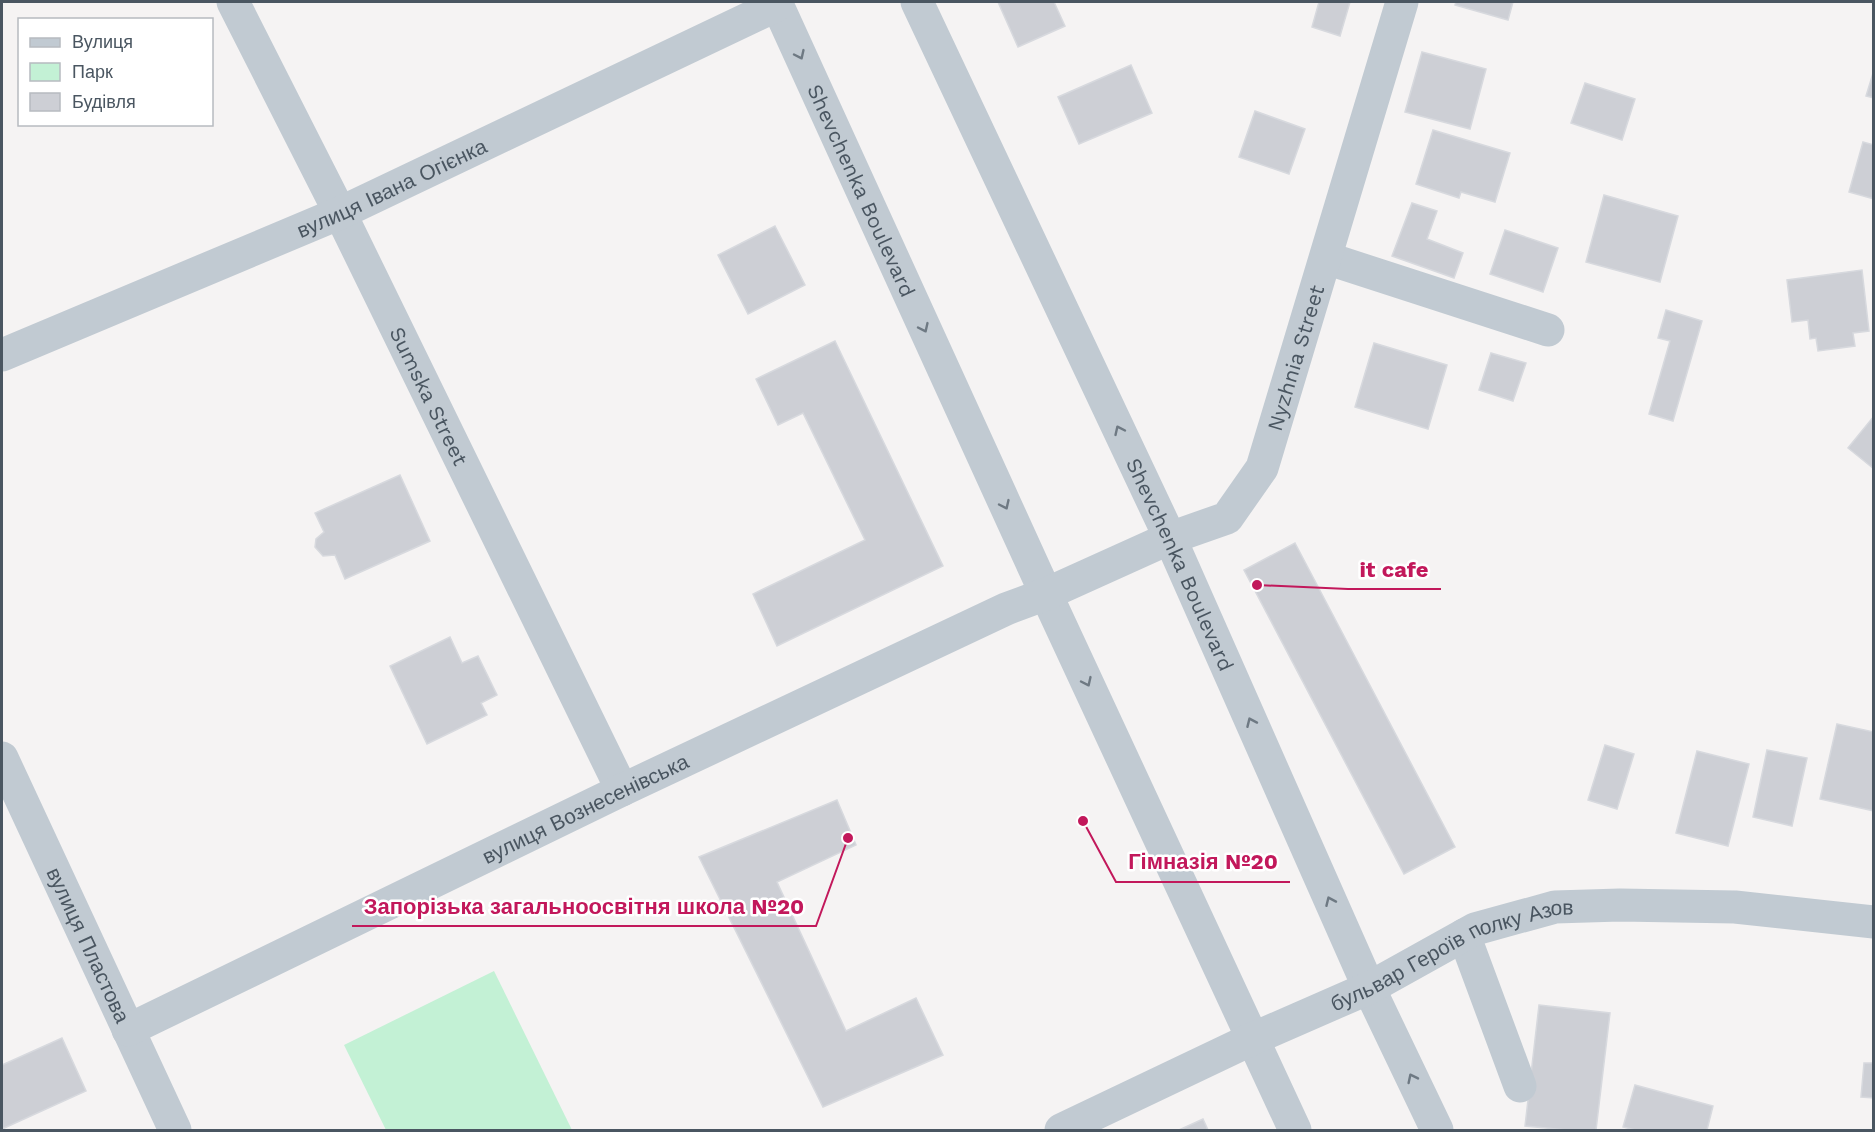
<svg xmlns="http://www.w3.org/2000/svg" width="1875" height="1132" viewBox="0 0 1875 1132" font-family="'Work Sans',sans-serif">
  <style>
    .green { fill: #c3f1d5 }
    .building { fill: #cdcfd5; stroke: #d7d9de; stroke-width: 1.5 }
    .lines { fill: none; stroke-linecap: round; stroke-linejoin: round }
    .minor { stroke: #c1cad2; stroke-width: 33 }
    .oneway { stroke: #6e7983 }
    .labels { text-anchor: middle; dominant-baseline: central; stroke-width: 5; stroke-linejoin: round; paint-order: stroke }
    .street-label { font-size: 21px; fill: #4a5661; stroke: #fff }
    .leader { fill: none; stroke: #c2185b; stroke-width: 2 }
    .callout-dot { fill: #c2185b; stroke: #fff; stroke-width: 2 }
    .callout-label { font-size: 22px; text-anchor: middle; font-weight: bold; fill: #c2185b; stroke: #fff; stroke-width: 5; stroke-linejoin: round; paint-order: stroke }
  </style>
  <rect width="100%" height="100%" fill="#f5f3f3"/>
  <polygon class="green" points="494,971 572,1130 386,1130 344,1045"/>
  <g class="building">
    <polygon points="998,2 1054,2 1065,26 1018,47"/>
    <polygon points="1319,2 1350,2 1340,36 1312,27"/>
    <polygon points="1456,2 1513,2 1508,20 1455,5"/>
    <polygon points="1422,52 1486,69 1470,129 1405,112"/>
    <polygon points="1131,65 1152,113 1079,144 1058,97"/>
    <polygon points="1874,70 1874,98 1866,96"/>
    <polygon points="1585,83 1635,99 1622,140 1571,123"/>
    <polygon points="1255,111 1305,129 1289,174 1239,157"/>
    <polygon points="1433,130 1510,153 1495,202 1461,192 1459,198 1416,184"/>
    <polygon points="1863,142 1874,145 1874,199 1849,192"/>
    <polygon points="1604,195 1678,216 1660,282 1586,262"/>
    <polygon points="1412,203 1437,211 1427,239 1463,253 1454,278 1392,256"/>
    <polygon points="775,226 805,285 748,314 718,255"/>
    <polygon points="1505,230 1558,248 1543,292 1490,274"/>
    <polygon points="1862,270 1869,331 1853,333 1855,346 1818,351 1816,338 1810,339 1808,320 1792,322 1787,280"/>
    <polygon points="1666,310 1702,321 1673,421 1649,414 1670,341 1658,338"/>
    <polygon points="835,341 943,566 777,646 753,594 865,540 803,413 778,425 756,379"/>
    <polygon points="1374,343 1447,365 1428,429 1355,407"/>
    <polygon points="1491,353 1526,363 1513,401 1479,390"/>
    <polygon points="1874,416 1874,469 1848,448"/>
    <polygon points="400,475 430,541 345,579 335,555 323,556 315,547 316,539 324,532 315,513"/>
    <polygon points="1295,543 1455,847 1404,874 1244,570"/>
    <polygon points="450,637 462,663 478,656 497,695 481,703 487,715 427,744 390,666"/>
    <polygon points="1837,724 1874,732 1874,811 1820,799"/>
    <polygon points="1605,745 1634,754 1617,809 1588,800"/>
    <polygon points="1767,750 1807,758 1792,826 1753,817"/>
    <polygon points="1697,751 1749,764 1728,846 1676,833"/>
    <polygon points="837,800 856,845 777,882 846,1031 916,998 943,1055 823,1107 699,857"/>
    <polygon points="1539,1005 1610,1013 1596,1130 1567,1130 1525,1126"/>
    <polygon points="62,1038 86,1091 2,1129 2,1065"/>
    <polygon points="1864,1063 1874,1063 1874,1098 1861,1097"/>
    <polygon points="1635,1085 1713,1106 1707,1130 1635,1130 1623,1127"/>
    <polygon points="1203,1119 1208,1130 1179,1130"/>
  </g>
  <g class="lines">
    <g class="minor">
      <path id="s1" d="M233 2 340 213 622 790"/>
      <path id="s2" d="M776 2 1046 594 1295 1130"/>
      <path id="s3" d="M917 2 1170 538 1369 988 1437 1130"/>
      <polyline points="1326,258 1548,330"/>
      <path id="s4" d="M2 355 340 213 777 5"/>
      <path id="s5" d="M2 758 175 1130"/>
      <polyline points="1464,935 1520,1086"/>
      <path id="s6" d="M128 1030 622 790 1006 609 1046 594 1170 538 1227 518 1262 468 1402 2"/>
      <path id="s7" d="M1061 1130 1252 1039 1369 988 1475 929 1555 907 1620 905 1735 907 1874 922"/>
    </g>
  </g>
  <defs><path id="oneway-chevron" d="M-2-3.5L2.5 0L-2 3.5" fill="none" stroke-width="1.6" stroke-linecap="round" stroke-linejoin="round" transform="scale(1.5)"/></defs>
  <g class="oneway">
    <use href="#oneway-chevron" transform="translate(800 55) rotate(65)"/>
    <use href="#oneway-chevron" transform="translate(924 328) rotate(65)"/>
    <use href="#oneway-chevron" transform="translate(1119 430) rotate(-115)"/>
    <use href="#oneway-chevron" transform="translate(1005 505) rotate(65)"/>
    <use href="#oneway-chevron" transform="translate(1087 682) rotate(65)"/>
    <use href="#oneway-chevron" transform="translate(1251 722) rotate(-114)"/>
    <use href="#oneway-chevron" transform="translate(1330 901) rotate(-114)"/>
    <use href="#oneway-chevron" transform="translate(1412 1078) rotate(-116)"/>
  </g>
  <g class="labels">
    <g class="street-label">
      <text stroke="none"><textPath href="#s4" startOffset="424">вулиця Івана Огієнка</textPath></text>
      <text stroke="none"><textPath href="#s2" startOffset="207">Shevchenka Boulevard</textPath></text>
      <text stroke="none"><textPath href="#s6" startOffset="1389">Nyzhnia Street</textPath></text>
      <text stroke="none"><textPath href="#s1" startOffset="440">Sumska Street</textPath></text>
      <text stroke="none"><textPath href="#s3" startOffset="621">Shevchenka Boulevard</textPath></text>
      <text stroke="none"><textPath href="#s6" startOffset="508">вулиця Вознесенівська</textPath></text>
      <text stroke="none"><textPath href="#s5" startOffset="206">вулиця Пластова</textPath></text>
      <text stroke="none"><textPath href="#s7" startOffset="430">бульвар Героїв полку Азов</textPath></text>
    </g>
  </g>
  <path class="leader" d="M1257 585L1348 589H1441M1083 821L1116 882H1290M848 838L816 926H352"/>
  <g class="callout-dot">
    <circle cx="1257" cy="585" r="6"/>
    <circle cx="1083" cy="821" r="6"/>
    <circle cx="848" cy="838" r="6"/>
  </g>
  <g class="callout-label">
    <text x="1394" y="577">it cafe</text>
    <text x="1203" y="869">Гімназія №20</text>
    <text x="584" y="914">Запорізька загальноосвітня школа №20</text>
  </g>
  <rect width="1875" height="1132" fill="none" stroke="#4a5661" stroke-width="6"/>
  <rect x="18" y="18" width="195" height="108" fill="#ffffff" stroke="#b7bbc0" stroke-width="1.5"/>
  <rect x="30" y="38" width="30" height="9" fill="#c1cad2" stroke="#b7bbc0" stroke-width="1.5"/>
  <text x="72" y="48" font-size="18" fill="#4a5661">Вулиця</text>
  <rect x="30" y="63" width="30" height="18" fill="#c3f1d5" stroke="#b7bbc0" stroke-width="1.5"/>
  <text x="72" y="78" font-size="18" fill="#4a5661">Парк</text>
  <rect x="30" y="93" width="30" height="18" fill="#cdcfd5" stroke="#b7bbc0" stroke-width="1.5"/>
  <text x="72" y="108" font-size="18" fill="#4a5661">Будівля</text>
</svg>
